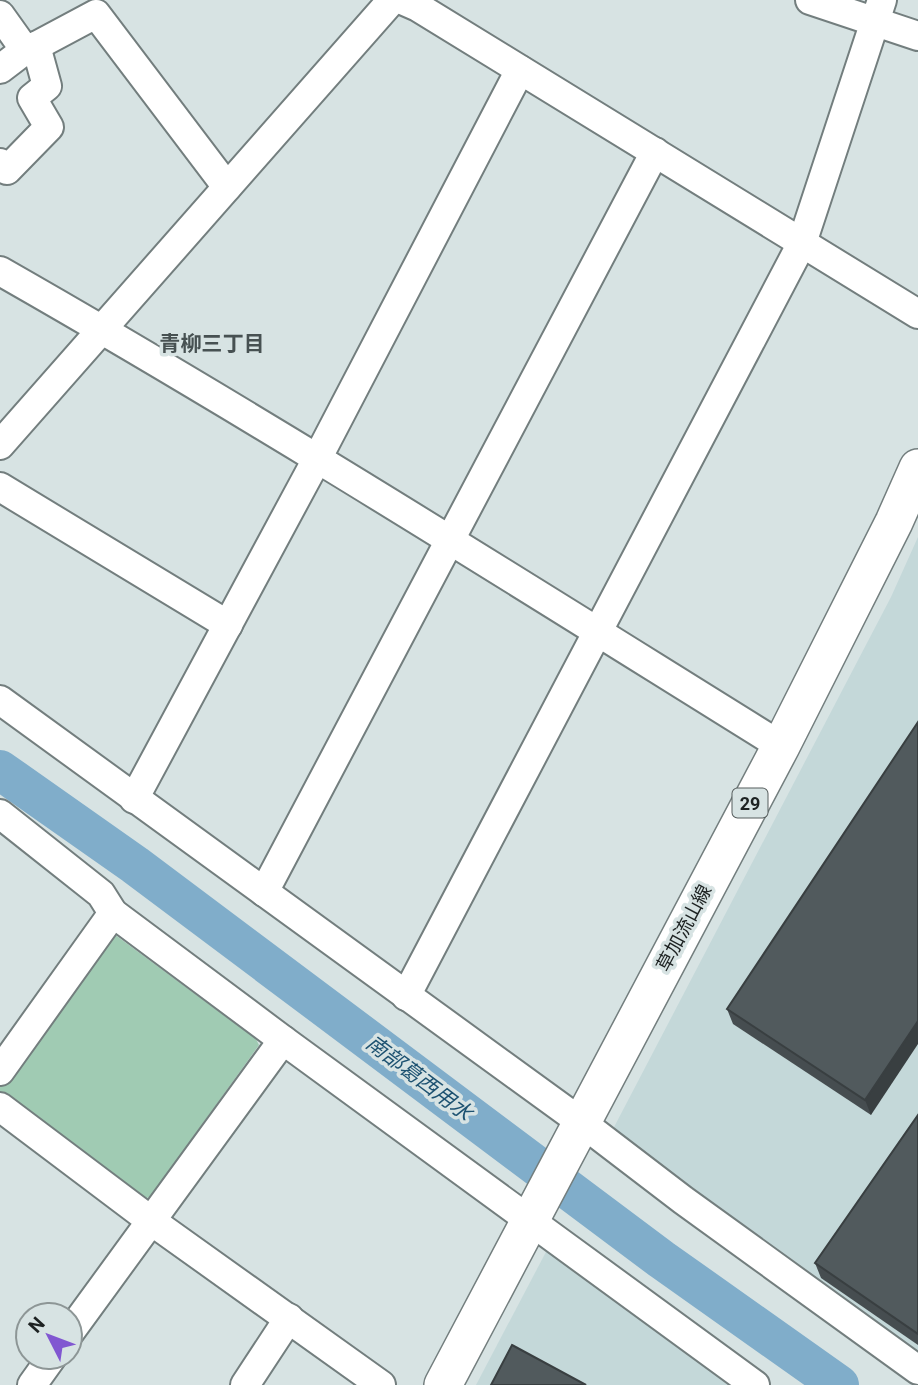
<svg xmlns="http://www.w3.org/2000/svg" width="918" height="1385" viewBox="0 0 918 1385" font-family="Roboto,'Noto Sans JP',sans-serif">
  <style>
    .built { fill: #c4d8d9 }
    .green { fill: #a0cbb3 }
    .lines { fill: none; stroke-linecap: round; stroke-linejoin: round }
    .river { stroke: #80adca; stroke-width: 40 }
    .minor-casing { stroke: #737e7e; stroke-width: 32 }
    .major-casing { stroke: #737e7e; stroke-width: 40 }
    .minor { stroke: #fff; stroke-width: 28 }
    .major { stroke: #fff; stroke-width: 37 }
    .wall { fill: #464d50 }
    .shaded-wall { fill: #393f41 }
    .building { fill: #515a5d; stroke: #393f41; stroke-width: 2 }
    .labels { text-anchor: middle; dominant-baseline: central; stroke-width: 7; stroke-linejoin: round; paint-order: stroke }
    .shield { fill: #d7e3e3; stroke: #555c5c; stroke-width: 2 }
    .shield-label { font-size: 18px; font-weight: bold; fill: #1d2222 }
    .street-label { font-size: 19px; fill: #1d2222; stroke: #d7e3e3 }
    .neighbourhood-label { font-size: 21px; font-weight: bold; fill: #475152; stroke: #d7e3e3 }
    .water-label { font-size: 21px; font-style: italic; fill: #1d5271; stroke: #d7e3e3 }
  </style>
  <rect width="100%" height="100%" fill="#d7e3e3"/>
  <g class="built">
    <polygon points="918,537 918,1355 612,1131 891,597"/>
    <polygon points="547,1250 734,1385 476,1385"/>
  </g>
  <polygon class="green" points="114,934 256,1039 259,1045 150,1197 139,1200 0,1097 0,1082"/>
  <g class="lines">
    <polyline class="river" points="0,770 135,865 661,1259 839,1385"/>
    <g class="minor-casing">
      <g id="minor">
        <polyline points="402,0 418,7 918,314"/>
        <polyline points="810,0 918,36"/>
        <polyline points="0,15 25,50 36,46 96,14 227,187"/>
        <polyline points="0,69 25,50"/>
        <polyline points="0,163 7,170 49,127 32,98 47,86 36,46"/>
        <path d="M0 271C265 422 522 585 781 746"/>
        <polyline points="0,445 392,0"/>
        <polyline points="0,487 228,625"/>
        <polyline points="0,700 581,1122 683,1200 918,1370"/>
        <polyline points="134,799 317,459 520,70"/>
        <polyline points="0,814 101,894 113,913 283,1040 755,1385"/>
        <polyline points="264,892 655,152"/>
        <polyline points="406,996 802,243 882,0"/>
        <polyline points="0,1071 113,913"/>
        <polyline points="0,1107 150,1220 381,1385"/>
        <polyline points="70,1332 283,1040"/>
        <polyline points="32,1385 52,1357"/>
        <polyline points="245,1385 289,1318"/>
      </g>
    </g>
    <g class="major-casing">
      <polyline id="major" points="443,1385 781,746 894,522 918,468"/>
    </g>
    <use href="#minor" class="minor"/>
    <use href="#major" class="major"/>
  </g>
  <g class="wall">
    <polygon points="918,722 871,1115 733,1024 727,1009"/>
    <polygon points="918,1115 918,1345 821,1278 815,1263"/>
  </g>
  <polygon class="shaded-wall" points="918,1021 918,1044 871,1115 865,1100"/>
  <g class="building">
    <polygon points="918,722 918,1021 865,1100 727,1009"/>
    <polygon points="918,1115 918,1334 815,1263"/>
    <polygon points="512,1345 586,1385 491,1385"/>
  </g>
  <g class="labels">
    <rect class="shield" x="732.5" y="788.5" width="35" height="29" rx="5"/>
    <g class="shield-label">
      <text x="750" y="803">29</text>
    </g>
    <g class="street-label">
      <text transform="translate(684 928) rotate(-62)">草加流山線</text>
    </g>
    <g class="neighbourhood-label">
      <text x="212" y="344">青柳三丁目</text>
    </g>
    <g class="water-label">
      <text transform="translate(419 1078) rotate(37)">南部葛西用水</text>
    </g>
  </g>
  <g transform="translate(49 1336) rotate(312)"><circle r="33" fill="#d7e3e3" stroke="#8d9696" stroke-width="2"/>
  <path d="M0-5L12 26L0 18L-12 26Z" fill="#8157d1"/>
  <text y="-10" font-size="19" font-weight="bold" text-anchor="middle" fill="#1d2222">N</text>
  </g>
</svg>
